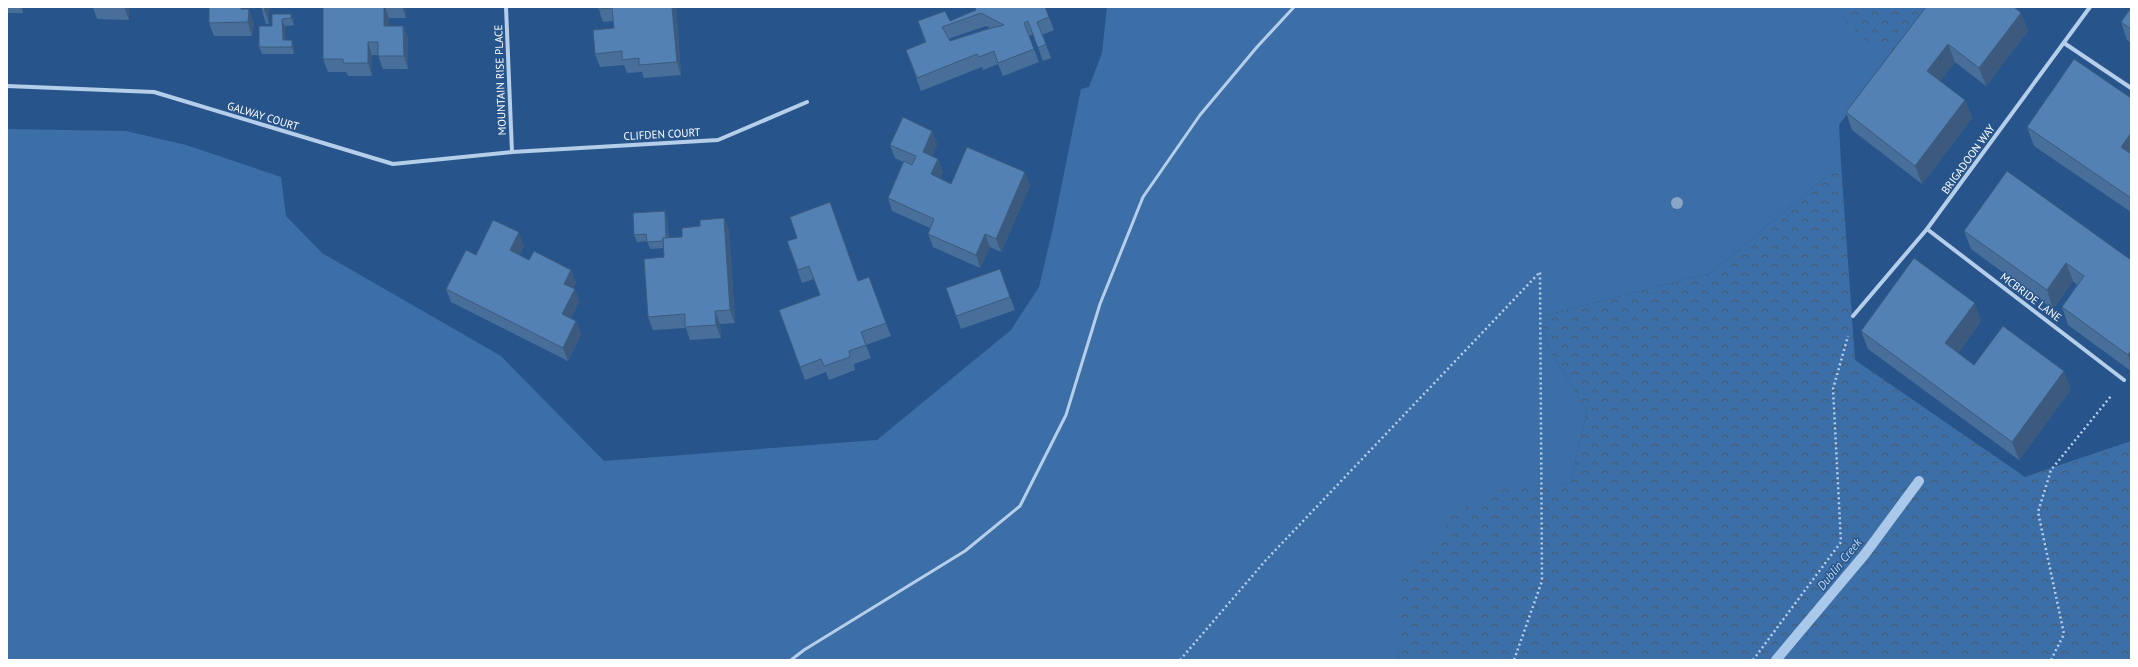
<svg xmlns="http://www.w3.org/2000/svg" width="2138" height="667" viewBox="0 0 2138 667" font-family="'PT Sans',sans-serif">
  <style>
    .green { fill: #3c6fa7 }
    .forest { fill: url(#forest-crowns) }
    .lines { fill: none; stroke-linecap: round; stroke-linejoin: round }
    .stream { stroke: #aac9ea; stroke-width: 10 }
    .path { stroke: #b5ceea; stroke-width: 2.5; stroke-dasharray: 2 3; stroke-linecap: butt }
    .service { stroke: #b5ceea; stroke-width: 3 }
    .minor { stroke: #b5ceea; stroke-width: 4 }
    .tree { fill: #89a6c6 }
    .wall { fill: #486f9a; fill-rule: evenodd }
    .shaded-wall { fill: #3b5a7d }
    .building { fill: #5481b3; stroke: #3b5a7d; fill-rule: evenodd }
    .labels { text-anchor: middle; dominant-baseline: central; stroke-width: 3; stroke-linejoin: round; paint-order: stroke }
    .street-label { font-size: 11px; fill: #fff; stroke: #27558b }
    .water-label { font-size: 12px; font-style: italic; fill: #c1d8f1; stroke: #27558b }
  </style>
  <defs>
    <pattern id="forest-crowns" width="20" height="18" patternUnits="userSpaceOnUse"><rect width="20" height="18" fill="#3c6fa7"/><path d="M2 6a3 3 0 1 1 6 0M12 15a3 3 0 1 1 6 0" fill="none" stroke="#465a70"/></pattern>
  </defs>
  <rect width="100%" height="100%" fill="#27558b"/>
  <polygon class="green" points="1107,7 1836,7 1847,22 1891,55 1839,125 1841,164 1711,273 1539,317 1548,347 1587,411 1570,483 1499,491 1398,651 1400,660 7,660 7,129 126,131 186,145 281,177 286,216 322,253 501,356 604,461 877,440 1011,330 1039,287 1053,228 1081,89 1089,87 1102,53"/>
  <g class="forest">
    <path d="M1836 7H1927L1891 55C1864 42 1853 31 1836 7Z"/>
    <polygon points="1841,164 1855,360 2025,477 2131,441 2131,660 1400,660 1398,651 1398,584 1455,513 1499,490 1570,483 1587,411 1548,347 1539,317 1711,273"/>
  </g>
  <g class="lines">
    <polyline class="stream" points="1776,660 1865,554 1919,481"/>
    <g class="path">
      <polyline points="1180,660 1266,560 1540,272 1542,581 1514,660"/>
      <polyline points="1753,660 1841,542 1833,389 1848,336"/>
      <polyline points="2051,660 2064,634 2038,512 2051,470 2111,396"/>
    </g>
    <polyline class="service" points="791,660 804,650 965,551 1020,506 1066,415 1100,304 1143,197 1200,115 1257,47 1294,7"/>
    <g class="minor">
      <polyline points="506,7 512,152"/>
      <polyline points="2064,43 2131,88"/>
      <polyline points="7,86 154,92 393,164 512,152 718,140 807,102"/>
      <polyline points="1927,229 2124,380"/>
      <polyline points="1853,316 1927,229 2090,7"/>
    </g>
  </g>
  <circle class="tree" cx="1677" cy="203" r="6"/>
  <g class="wall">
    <rect x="7" y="7" width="16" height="6"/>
    <polygon points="93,7 129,7 129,20 97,19"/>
    <polygon points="246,7 246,9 254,22 252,36 214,36 209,23"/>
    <polygon points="262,7 268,7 269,24 266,24 262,11"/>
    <polygon points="323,7 405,7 406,18 389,18 389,26 403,26 408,39 408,69 383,69 378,55 372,55 372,76 348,76 346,72 328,72 323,59"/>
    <polygon points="598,7 676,7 681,75 644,78 642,72 627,73 624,65 600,67 595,54 614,28 613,21 603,22"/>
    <path d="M1045 7 1054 30 1042 35 1051 58 1043 61 1033 34 1029 36 1039 62 1003 76 998 64 983 70 982 67 921 91 906 50 925 42 918 21H950L976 10ZM986 26 990 28 950 41 948 39Z"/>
    <polygon points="1926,7 2021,13 2028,31 1986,86 1955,62 1940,81 1965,100 1972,118 1922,184 1852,130 1846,112"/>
    <polygon points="2131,8 2131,43 2127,40 2121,22"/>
    <polygon points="272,14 291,14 294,21 294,25 285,26 285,40 292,40 294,47 294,54 262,54 259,47 272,26"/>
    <polygon points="2131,98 2131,212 2034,146 2027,127"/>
    <polygon points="932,131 937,144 932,156 938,159 943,172 940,178 951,184 1030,186 1001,252 990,247 980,268 933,247 928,234 930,228 892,211 888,198 903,162 895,158 890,145"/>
    <polygon points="667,218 669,238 682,237 700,226 724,218 729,231 735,323 720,324 721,338 690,340 686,328 653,330 648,317 664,257 664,248 650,249 647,241 637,242 634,235"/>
    <polygon points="1964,231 2131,260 2131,371 2068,325 2062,307 2077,285 2073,281 2053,309 1971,249"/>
    <polygon points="787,241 858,281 886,323 891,336 866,345 871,358 854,364 855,370 829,380 826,372 805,380 779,310 820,295 814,279 802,283"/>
    <polygon points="524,246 519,255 529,260 571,270 576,283 573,288 575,289 579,302 571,318 576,321 581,334 568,361 451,302 446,289 476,255"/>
    <polygon points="1000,269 1015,310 961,329 946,288"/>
    <polygon points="1981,321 1958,353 1974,365 2071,389 2019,460 1868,349 1861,331"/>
  </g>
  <g class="shaded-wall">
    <polygon points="21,7 23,7 23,13"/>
    <polygon points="124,7 129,7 129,20"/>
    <polygon points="241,7 246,7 246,22 241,9"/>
    <polygon points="264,7 268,7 269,8 269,24 265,11"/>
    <polygon points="384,7 385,7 389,18 389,39 384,26"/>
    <polygon points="402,7 405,7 406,18"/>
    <polygon points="672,7 676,7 681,75 677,62"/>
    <polygon points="249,9 254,22 252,36 248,22"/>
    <polygon points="2021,13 2028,31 1986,86 1979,68"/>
    <polygon points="291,14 294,21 294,25 291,18"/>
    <polygon points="282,19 285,26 286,47 283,40"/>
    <polygon points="403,26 408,39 408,69 404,56"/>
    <polygon points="292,40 294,47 294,54 292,47"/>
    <polygon points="368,42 372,55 372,76 368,63"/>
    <polygon points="1948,44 1955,62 1934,89 1927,71"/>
    <polygon points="1965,100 1972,118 1922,184 1915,166"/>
    <polygon points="932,131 937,144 928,165 923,152"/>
    <polygon points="2131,133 2131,161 2121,147"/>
    <polygon points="938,159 943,172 936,188 931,174"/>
    <polygon points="1025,172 1030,186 1001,252 996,239"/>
    <polygon points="665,211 667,218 669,248 667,241"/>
    <polygon points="724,218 729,231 735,323 730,310"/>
    <polygon points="519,232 524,246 514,263 510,250"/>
    <polygon points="985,234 990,247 980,268 976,255"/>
    <polygon points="2066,263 2073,281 2053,309 2047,290"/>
    <polygon points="571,270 576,283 569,297 564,284"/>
    <polygon points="575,289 579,302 567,327 562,314"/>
    <polygon points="1975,303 1981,321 1952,362 1945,343"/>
    <polygon points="715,311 720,324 721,338 716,325"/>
    <polygon points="576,321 581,334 568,361 563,348"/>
    <polygon points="2131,350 2131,364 2128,355"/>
    <polygon points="2064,371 2071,389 2019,460 2012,442"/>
  </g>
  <g class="building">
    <polygon points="209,7 241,7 241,9 249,9 248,22 209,23"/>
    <polygon points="262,7 264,7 265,11 262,11"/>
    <polygon points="323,7 384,7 384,26 403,26 404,56 378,56 378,42 368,42 368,63 343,63 343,59 323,59"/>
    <polygon points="598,7 672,7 677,62 639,65 639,58 622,60 622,51 595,54 593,30 614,28 612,8 598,9"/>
    <path d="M975 7H1045L1049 17 1037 22 1046 44 1038 48 1028 21 1024 23 1034 49 998 63 994 51 979 57 977 54 917 78 906 50 926 42 918 21 945 11 950 21 976 10ZM981 13 1004 25 988 29 950 41 942 27Z"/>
    <polygon points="1926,7 2014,7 2021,13 1979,68 1948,44 1927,71 1965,100 1915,166 1846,112"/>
    <polygon points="2131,8 2131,29 2121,22"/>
    <polygon points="272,14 291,14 291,18 282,19 283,40 292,40 292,47 259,47 259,26 272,26"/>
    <polygon points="2074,59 2131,98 2131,133 2121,147 2131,154 2131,198 2027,127"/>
    <polygon points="903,117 932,131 923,152 938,159 931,174 951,184 967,147 1025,172 996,239 985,234 976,255 928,234 934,219 888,198 904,161 912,165 916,156 890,145"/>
    <polygon points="2007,171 2131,260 2131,350 2128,355 2062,307 2084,276 2066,263 2047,290 1964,231"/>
    <polygon points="830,202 858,281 869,277 886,323 861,332 866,345 849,351 850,357 824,366 821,359 800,367 779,310 820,295 809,266 798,270 787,241 797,238 790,217"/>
    <polygon points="665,211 666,238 663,238 663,241 647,242 646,234 634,235 633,213"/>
    <polygon points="724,218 730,310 715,311 716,325 685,327 685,314 648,317 644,259 664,257 663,238 682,237 682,228 700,226 700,220"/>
    <polygon points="493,220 519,232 510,250 529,260 534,251 571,270 564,284 575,289 562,314 576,321 563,348 446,289 466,250 476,255"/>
    <polygon points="1914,258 1975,303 1945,343 1974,365 2003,326 2064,371 2012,442 1861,331"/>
    <polygon points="1000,269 1010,297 956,316 946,288"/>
  </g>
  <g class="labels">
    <g class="street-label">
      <text transform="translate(500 80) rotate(-92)">MOUNTAIN RISE PLACE</text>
      <text transform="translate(263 116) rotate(17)">GALWAY COURT</text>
      <text transform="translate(662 134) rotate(-3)">CLIFDEN COURT</text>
      <text transform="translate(1968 159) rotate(-54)">BRIGADOON WAY</text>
      <text transform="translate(2031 297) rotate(37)">MCBRIDE LANE</text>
    </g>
    <g class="water-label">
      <text transform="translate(1839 564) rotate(-51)">Dublin Creek</text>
    </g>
  </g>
  <rect width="2138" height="667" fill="none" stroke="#ffffff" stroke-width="16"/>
</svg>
